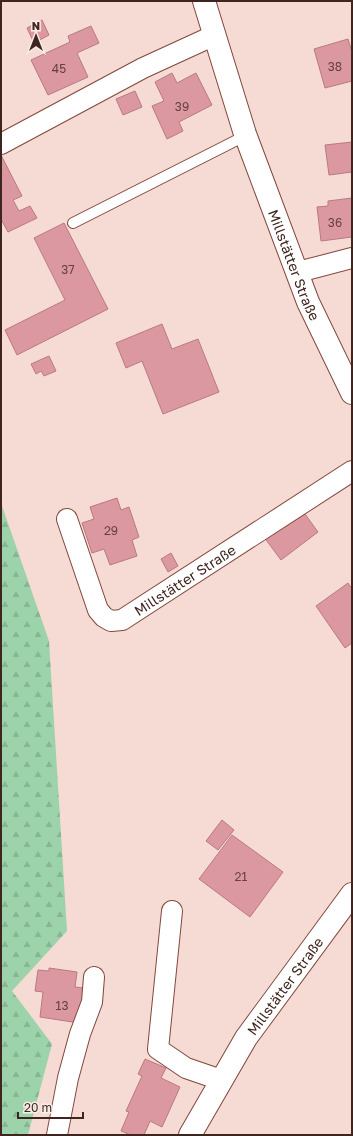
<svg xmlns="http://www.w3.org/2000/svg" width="353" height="1136" viewBox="0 0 353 1136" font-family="'Golos Text',sans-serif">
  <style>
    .forest { fill: url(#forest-firs) }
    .building { fill: #dc98a0; stroke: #ba7980 }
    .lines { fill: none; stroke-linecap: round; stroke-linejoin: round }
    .service-casing { stroke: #81473b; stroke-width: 12 }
    .minor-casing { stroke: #81473b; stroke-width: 22 }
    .tertiary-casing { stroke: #81473b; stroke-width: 24 }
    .service { stroke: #fff; stroke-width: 10 }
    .minor { stroke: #fff; stroke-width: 20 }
    .tertiary { stroke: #fff; stroke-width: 22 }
    .labels { text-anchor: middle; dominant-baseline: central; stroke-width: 3; stroke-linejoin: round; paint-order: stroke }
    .number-label { font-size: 12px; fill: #66423f }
    .street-label { font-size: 14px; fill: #3f251f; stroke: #f9ebe7 }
  </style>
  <defs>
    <pattern id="forest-firs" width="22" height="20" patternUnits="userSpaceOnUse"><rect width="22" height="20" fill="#9dd3aa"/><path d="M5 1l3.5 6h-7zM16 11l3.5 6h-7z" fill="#88b592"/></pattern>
  </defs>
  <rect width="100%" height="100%" fill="#f6dad4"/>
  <polygon class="forest" points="1,503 49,641 67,931 12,991 52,1044 28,1135 1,1135"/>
  <g class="building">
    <polygon points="42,20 49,35 34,43 27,28"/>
    <polygon points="91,26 99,43 77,53 88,77 48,95 31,60 70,42 68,36"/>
    <polygon points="348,39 352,52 352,81 325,88 314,49"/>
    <polygon points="172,73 177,83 196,73 212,105 179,122 183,131 167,139 152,106 164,101 155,82"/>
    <polygon points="135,91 142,107 123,115 116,99"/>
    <polygon points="352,142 352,172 329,175 325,145"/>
    <polygon points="1,155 22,196 13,200 19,211 30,206 37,218 8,232 2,221 1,221"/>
    <polygon points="352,198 352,237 321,241 317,207 328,206 328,201"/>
    <polygon points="64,223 108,309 17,355 5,330 65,300 34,238"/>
    <polygon points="162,324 172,349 198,339 219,392 163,414 142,361 126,368 116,343"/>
    <polygon points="49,356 56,371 44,376 41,371 36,374 31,364"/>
    <polygon points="117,498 121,510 129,507 139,537 132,540 137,556 110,565 104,549 92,553 82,523 94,519 90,507"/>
    <polygon points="302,510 318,532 281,560 264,537"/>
    <polygon points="171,553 178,566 168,572 161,559"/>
    <polygon points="348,583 352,589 352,643 345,648 316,606"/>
    <polygon points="222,820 234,830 218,850 206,841"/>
    <polygon points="232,835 283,872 250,917 199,879"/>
    <polygon points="49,968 77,972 75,987 84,988 79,1023 40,1017 43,992 35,991 38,970 49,971"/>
    <polygon points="145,1059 166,1068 161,1078 180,1087 162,1127 150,1121 144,1135 131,1135 121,1131 129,1112 126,1111 142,1076 138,1074"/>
  </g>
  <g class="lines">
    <g class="service-casing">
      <polyline id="service" points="73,223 237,140 245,134"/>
    </g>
    <g class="minor-casing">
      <g id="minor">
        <polyline points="1,144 143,68 215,35"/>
        <polyline points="298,272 352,258"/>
        <path id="s1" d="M67 519 98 610 104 617 111 621 122 620 352 471"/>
        <polyline points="172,911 158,1049 186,1068 221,1080"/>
        <polyline points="57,1135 68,1078 80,1034 92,1002 94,977"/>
      </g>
    </g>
    <g class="tertiary-casing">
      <g id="tertiary">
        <path id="s2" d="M204 1 245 134 308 302 352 393"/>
        <path id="s3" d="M190 1135 246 1038 352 894"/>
      </g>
    </g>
    <use href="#service" class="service"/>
    <use href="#minor" class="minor"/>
    <use href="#tertiary" class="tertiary"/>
  </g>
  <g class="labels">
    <g class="number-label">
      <text x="335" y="66">38</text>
      <text x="59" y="68">45</text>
      <text x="182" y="106">39</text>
      <text x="335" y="222">36</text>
      <text x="68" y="269">37</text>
      <text x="111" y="530">29</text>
      <text x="241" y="876">21</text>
      <text x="62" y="1005">13</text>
    </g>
    <g class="street-label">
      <text stroke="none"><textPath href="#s2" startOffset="279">Millstätter Straße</textPath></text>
      <text stroke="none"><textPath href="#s1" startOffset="199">Millstätter Straße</textPath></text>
      <text stroke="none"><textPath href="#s3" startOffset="177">Millstätter Straße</textPath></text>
    </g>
  </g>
  <rect width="353" height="1136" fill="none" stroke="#3f251f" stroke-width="4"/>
  <g transform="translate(36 36)" stroke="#f9ebe7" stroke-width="3" paint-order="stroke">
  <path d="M0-3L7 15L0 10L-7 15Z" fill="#3f251f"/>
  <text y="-6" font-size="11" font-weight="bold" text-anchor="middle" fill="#3f251f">N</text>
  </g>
  <path d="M18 1112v6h65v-6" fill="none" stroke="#3f251f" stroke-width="2"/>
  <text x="24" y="1112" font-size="12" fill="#3f251f" stroke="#f9ebe7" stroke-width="3" paint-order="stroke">20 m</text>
</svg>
